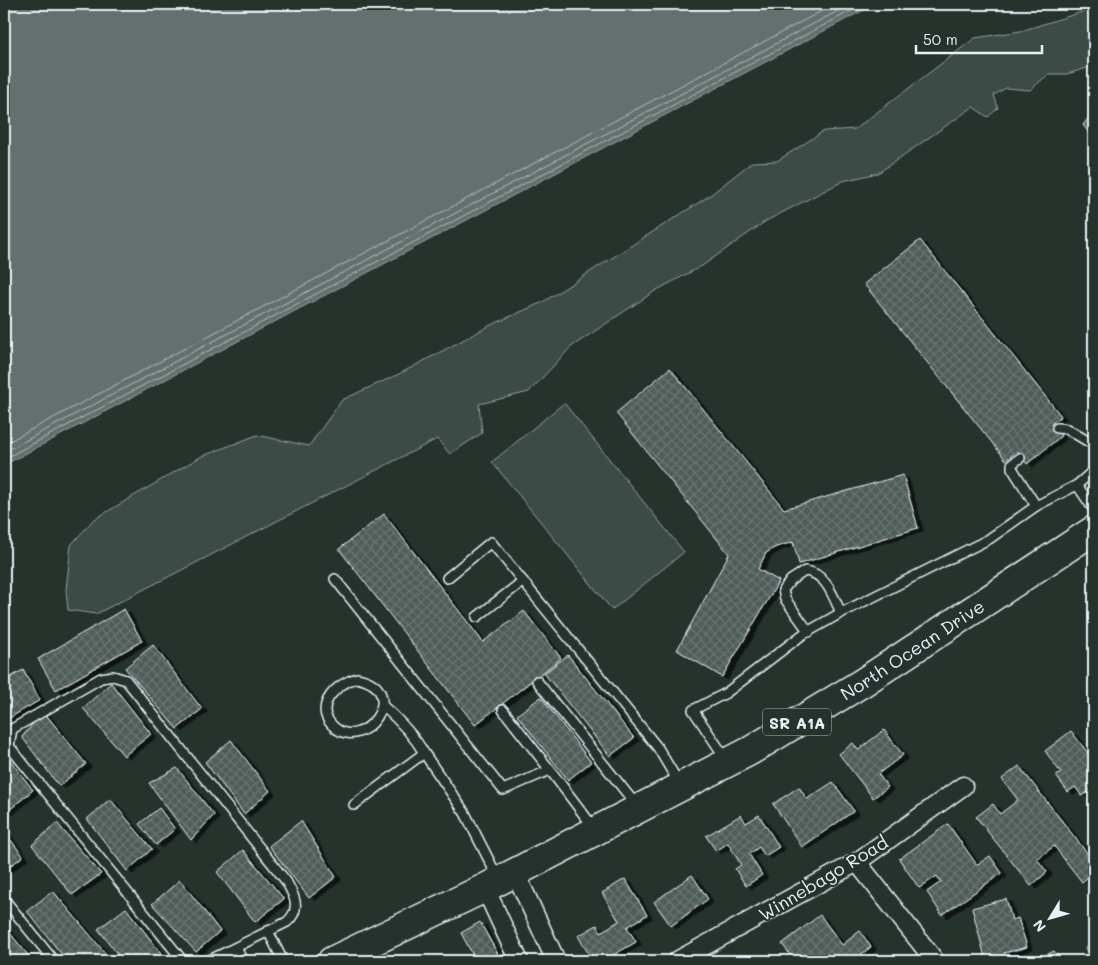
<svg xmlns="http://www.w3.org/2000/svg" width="1098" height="965" viewBox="0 0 1098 965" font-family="Mali,sans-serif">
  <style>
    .green { fill: #3e4b47; stroke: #939ea0 }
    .water { fill: #636f6d; stroke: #98a3a5 }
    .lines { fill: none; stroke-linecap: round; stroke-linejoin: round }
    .shore { stroke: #b3bdc0; stroke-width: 1 }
    .building { fill: url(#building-cross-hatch); stroke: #e8f1f8; filter: url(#shadow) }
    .service-casing { stroke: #e8f1f8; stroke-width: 12 }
    .minor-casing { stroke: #e8f1f8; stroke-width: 21 }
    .primary-casing { stroke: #e8f1f8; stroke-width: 31 }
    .service { stroke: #26332d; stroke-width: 9 }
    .minor { stroke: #26332d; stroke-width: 18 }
    .primary { stroke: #26332d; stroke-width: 28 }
    .labels { text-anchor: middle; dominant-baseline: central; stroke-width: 4; stroke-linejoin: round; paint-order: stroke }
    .shield { fill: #26332d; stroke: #aeb8bb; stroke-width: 1 }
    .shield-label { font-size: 16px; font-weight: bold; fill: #e8f1f8 }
    .street-label { font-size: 18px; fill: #e8f1f8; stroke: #26332d }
  </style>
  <defs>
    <pattern id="building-cross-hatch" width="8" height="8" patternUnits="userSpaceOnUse" patternTransform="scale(1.25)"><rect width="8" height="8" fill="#505c59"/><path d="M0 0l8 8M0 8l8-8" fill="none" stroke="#697472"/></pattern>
    <filter id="shadow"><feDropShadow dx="5.5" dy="3" stdDeviation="0" flood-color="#0009"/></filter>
  </defs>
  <rect width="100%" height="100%" fill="#26332d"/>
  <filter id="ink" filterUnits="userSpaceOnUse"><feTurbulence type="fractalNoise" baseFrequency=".02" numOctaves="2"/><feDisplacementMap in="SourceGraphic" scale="10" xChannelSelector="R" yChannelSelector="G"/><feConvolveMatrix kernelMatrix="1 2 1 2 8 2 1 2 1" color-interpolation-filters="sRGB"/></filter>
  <g filter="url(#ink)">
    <g class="green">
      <polygon points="1093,4 1094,4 1094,66 1067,74 1049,74 1030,90 1006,88 994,95 998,108 988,117 973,107 878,173 843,181 766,221 702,266 655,291 571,347 529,392 479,404 482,433 450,454 437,439 96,614 68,610 66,590 71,545 93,520 200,457 257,435 309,446 342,400 401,373 489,326 543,302 709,196 752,162 777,161 824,131 855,129 975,38 1021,31 1085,11"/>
      <polygon points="564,403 684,552 612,610 492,462"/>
    </g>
    <polygon class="water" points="4,4 875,4 4,465"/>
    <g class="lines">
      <g class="shore">
        <polyline points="4,444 835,4"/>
        <polyline points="4,452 851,4"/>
        <polyline points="4,459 864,4"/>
      </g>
    </g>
    <g class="building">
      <polygon points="1094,111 1094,139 1083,125"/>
      <polygon points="920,240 1061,416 1051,424 1061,436 1027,464 1017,451 1006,460 864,284"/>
      <polygon points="670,368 784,509 903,475 918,528 799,564 793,542 776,547 766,553 758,569 779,581 722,677 677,650 729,554 616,413"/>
      <polygon points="384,514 483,642 524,611 561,658 475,725 339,549"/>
      <polygon points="124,609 142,641 56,690 38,659"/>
      <polygon points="153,645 202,709 177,729 125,668"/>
      <polygon points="568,655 634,738 610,756 544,673"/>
      <polygon points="23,670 40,700 4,721 4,681"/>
      <polygon points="111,683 151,734 124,756 83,708"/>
      <polygon points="541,697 591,762 568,780 517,715"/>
      <polygon points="43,711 86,764 59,786 22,737"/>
      <polygon points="884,730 903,755 878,774 888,787 873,798 839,754 853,743 858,750"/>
      <polygon points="1071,731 1094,761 1094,787 1082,796 1075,787 1068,792 1056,776 1061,773 1045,751"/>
      <polygon points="231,740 270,791 244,814 205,762"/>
      <polygon points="4,752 33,790 7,812 4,808"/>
      <polygon points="1019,766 1094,862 1094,872 1082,882 1054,846 1037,859 1047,872 1031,886 976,817 993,804 1000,814 1018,800 1002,779"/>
      <polygon points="177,768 214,815 191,840 149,783"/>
      <polygon points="833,782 854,811 802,847 773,804 799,787 807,799"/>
      <polygon points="110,799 152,849 127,871 87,819"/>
      <polygon points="159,808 175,829 156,845 139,824"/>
      <polygon points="741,815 746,823 759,815 779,847 765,856 759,847 749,854 762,875 746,886 735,869 741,865 728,843 716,851 706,836"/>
      <polygon points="301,821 336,877 309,898 269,846"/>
      <polygon points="57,823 101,874 72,895 32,845"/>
      <polygon points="948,824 977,865 990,856 1002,873 942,915 927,892 941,882 937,876 919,888 899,859"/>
      <polygon points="4,831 23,856 4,871"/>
      <polygon points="243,850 284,899 255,922 217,872"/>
      <polygon points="692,875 708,899 671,926 654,902"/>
      <polygon points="625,879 647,915 627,927 636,942 603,961 593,961 578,936 597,925 601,932 619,921 602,893"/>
      <polygon points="180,880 220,931 196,952 152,904"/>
      <polygon points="53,891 112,961 67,961 27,911"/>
      <polygon points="1006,899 1012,920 1018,918 1027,947 1004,953 1006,960 986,961 972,908"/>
      <polygon points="126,908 165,958 161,961 123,961 98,929"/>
      <polygon points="820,915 842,945 860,931 871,947 852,961 795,961 782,944"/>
      <polygon points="480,922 499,956 490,961 476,961 461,933"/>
      <polygon points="4,926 33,961 4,961"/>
      <polygon points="1094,941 1094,961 1085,948"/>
      <polygon points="1054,951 1060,961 1034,961"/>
    </g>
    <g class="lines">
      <g class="service-casing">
        <g id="service">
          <polyline points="1057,428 1067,429 1094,445"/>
          <polyline points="1020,458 1012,464 1012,468 1036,506"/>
          <polyline points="1094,470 1077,485 1094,510"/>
          <polyline points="447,578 491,542 658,748 680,785"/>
          <polyline points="335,579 503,790 550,770 594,828"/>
          <polyline points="477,617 523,581"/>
          <path d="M809 632 785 599 783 590 791 580 805 571C826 573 833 596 841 613"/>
          <path d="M357 678C413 689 362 757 332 725 313 706 337 683 357 678Z"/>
          <polyline points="537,681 637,806"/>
          <path d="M383 706C399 720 413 734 424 753"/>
          <polyline points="503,710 550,770"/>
          <polyline points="726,759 693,710 726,693 802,635 839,614 989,539 1036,506 1077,485"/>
          <polyline points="354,805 424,753 465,813 498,878"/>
          <polyline points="4,899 54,961"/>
          <polyline points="268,931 283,961"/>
          <polyline points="236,948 243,961"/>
          <path d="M183 961 9 746 12 729 101 678 113 676 126 680 286 881C294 895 302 909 287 922L208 961"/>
        </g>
      </g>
      <g class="minor-casing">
        <g id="minor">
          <polyline points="857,862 935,961"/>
          <polyline points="515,872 556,961"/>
          <polyline points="485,888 519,961"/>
          <polyline points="677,961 857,862 963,786"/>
        </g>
      </g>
      <g class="primary-casing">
        <g id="primary">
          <path id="s1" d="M332 961 485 888 750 751 862 683 1094 530"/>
        </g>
      </g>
      <use href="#service" class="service"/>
      <use href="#minor" class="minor"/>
      <use href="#primary" class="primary"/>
    </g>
  </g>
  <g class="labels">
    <rect class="shield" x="763" y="708.5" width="68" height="27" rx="4"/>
    <g class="shield-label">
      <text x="797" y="722">SR A1A</text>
    </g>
    <g class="street-label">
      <text stroke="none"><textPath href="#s1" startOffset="659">North Ocean Drive</textPath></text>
      <text transform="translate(823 878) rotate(-31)">Winnebago Road</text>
    </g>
  </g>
  <rect width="1098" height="965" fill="none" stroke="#26332d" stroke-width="20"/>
  <rect x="10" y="10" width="1078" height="945" fill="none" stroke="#e8f1f8" stroke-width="2" filter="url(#ink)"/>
  <g transform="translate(1050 918) rotate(233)" stroke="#26332d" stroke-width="4" paint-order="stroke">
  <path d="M0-4L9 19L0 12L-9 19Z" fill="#e8f1f8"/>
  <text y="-8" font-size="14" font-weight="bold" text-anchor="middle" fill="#e8f1f8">N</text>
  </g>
  <path d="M916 45v8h126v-8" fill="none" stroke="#e8f1f8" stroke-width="2.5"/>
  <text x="923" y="45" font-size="15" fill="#e8f1f8" stroke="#26332d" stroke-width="4" paint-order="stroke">50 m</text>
</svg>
